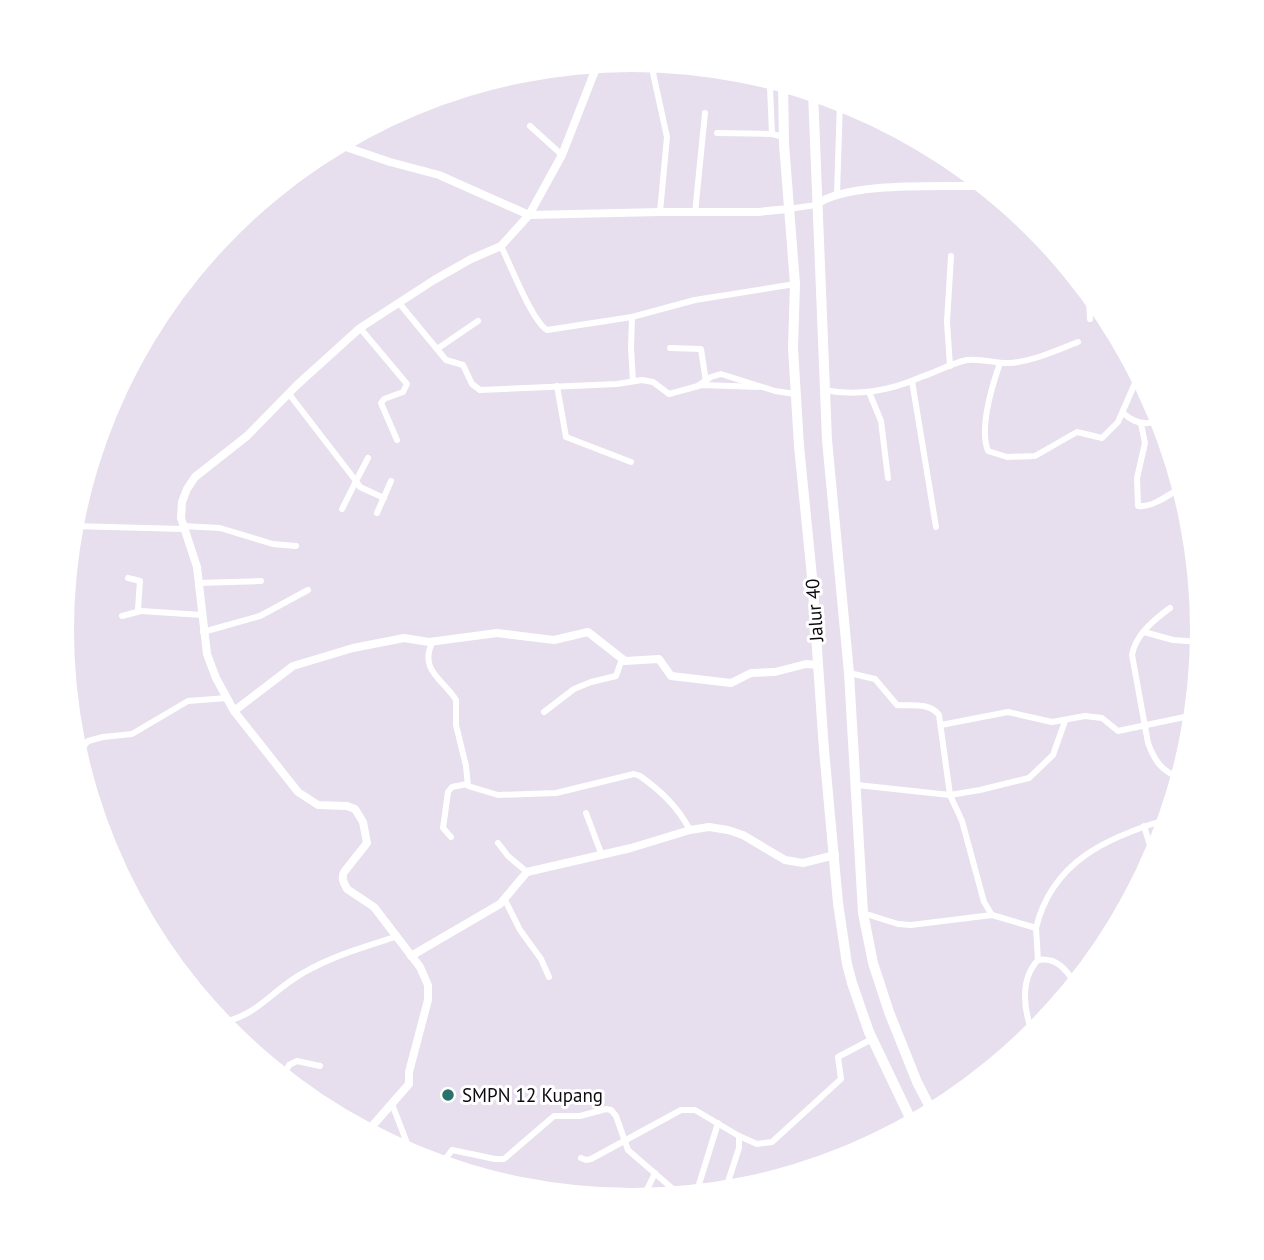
<svg xmlns="http://www.w3.org/2000/svg" width="1264" height="1260" viewBox="0 0 1264 1260" font-family="'PT Sans',sans-serif">
  <style>
    .lines { fill: none; stroke-linecap: round; stroke-linejoin: round }
    .street { stroke: #fff; stroke-width: 6 }
    .secondary { stroke: #fff; stroke-width: 8 }
    .highway { stroke: #fff; stroke-width: 10 }
    .poi-dot { fill: #29716a; stroke: #fff; stroke-width: 2.5 }
    .labels { text-anchor: middle; dominant-baseline: central; stroke-width: 6; stroke-linejoin: round; paint-order: stroke }
    .street-label { font-size: 19px; fill: #0d0a0f; stroke: #fff }
    .poi-label { font-size: 19px; fill: #0d0a0f; stroke: #fff; text-anchor: start }
  </style>
  <rect width="100%" height="100%" fill="#e7deee"/>
  <g class="lines">
    <g class="street">
      <polyline points="660,62 653,73 667,137 660,212"/>
      <polyline points="747,72 765,81 770,87 772,134"/>
      <polyline points="530,126 562,155"/>
      <polyline points="717,133 772,134 784,137"/>
      <polyline points="837,194 840,100"/>
      <polyline points="788,209 816,205"/>
      <polyline points="695,213 705,113"/>
      <path d="M501 246C510 264 532 321 547 330L632 317 695 300 795 284"/>
      <polyline points="399,303 446,360 463,365 472,384 480,390 617,384 642,380 653,382 669,394 702,385 758,387"/>
      <polyline points="632,317 631,348 633,381"/>
      <polyline points="1090,319 1089,302 1094,298"/>
      <polyline points="360,328 407,384 403,392 384,399 381,403 397,440"/>
      <polyline points="670,348 701,349 706,382"/>
      <polyline points="437,349 478,321"/>
      <path d="M1000 363C992 386 979 428 988 451L1007 457 1035 456 1077 432 1102 438 1118 422 1139 374"/>
      <polyline points="950,366 947,322 951,256"/>
      <polyline points="912,381 936,527"/>
      <polyline points="699,385 711,377 721,374 775,391 795,394"/>
      <polyline points="557,386 566,437 631,462"/>
      <path d="M825 390C857 397 892 390 921 377 936 372 952 363 967 360 982 358 996 364 1011 363 1034 361 1057 350 1078 342"/>
      <polyline points="869,392 881,421 888,478"/>
      <polyline points="289,394 356,481 342,509"/>
      <path d="M1123 413C1135 424 1147 426 1161 420"/>
      <path d="M1141 424 1145 443 1137 478 1138 506C1152 508 1170 494 1182 487"/>
      <polyline points="368,458 356,481 360,487 384,498"/>
      <polyline points="377,513 391,481"/>
      <polyline points="72,526 184,529"/>
      <polyline points="183,526 220,528 273,544 296,546"/>
      <polyline points="128,578 140,581 138,609 141,611 202,615"/>
      <polyline points="198,583 261,581"/>
      <path d="M1170 608C1155 619 1135 635 1132 655L1148 743C1155 762 1162 771 1180 778"/>
      <polyline points="122,616 141,611"/>
      <polyline points="203,632 260,616 308,590"/>
      <polyline points="1144,632 1173,640 1201,642"/>
      <path d="M433 641C418 670 443 679 456 700V725L466 766 468 786 498 795 556 793 634 774 640 776C661 791 677 806 690 830"/>
      <path d="M849 673 875 679 897 705C911 706 929 702 939 715L950 795 962 821 984 902 992 915"/>
      <polyline points="544,712 574,689 591,682 616,676 622,659"/>
      <polyline points="941,725 1008,712 1052,722 1085,716 1102,718 1118,731 1194,715"/>
      <polyline points="77,755 88,741 103,737 132,734 188,701 227,698"/>
      <polyline points="857,785 950,795 980,790 1029,778 1053,755 1065,721"/>
      <polyline points="586,813 601,853"/>
      <polyline points="1144,826 1154,858"/>
      <polyline points="451,837 443,828 448,792 452,787 467,784"/>
      <polyline points="498,843 508,856 527,872"/>
      <polyline points="505,900 520,930 541,959 549,977"/>
      <path d="M1127 908C1122 896 1129 889 1140 884"/>
      <path d="M863 913 898 924 911 925 992 915 1036 928C1052 861 1108 837 1168 819"/>
      <path d="M1036 928 1038 960C1057 957 1066 970 1076 984"/>
      <path d="M220 1023C258 1016 272 990 303 973 332 956 364 947 395 937"/>
      <path d="M1033 1035C1024 1011 1019 980 1038 960"/>
      <polyline points="283,1078 289,1065 297,1061 320,1066"/>
      <polyline points="392,1104 412,1156"/>
      <polyline points="739,1136 757,1144 772,1142 841,1079 838,1057 872,1039"/>
      <polyline points="581,1158 586,1160 591,1159 681,1110 695,1110 739,1136 739,1148 725,1191"/>
      <polyline points="441,1165 452,1150 495,1159 504,1159 554,1116 580,1116 606,1109 611,1110 616,1116 628,1150 681,1196"/>
      <polyline points="696,1194 718,1123"/>
      <polyline points="642,1200 655,1173"/>
    </g>
    <g class="secondary">
      <polyline points="337,144 390,162 439,175 529,215 660,212 758,212 788,209"/>
      <path d="M816 205C846 181 945 187 986 186"/>
      <polyline points="234,711 293,666 353,648 404,638 429,642 497,633 554,640 588,632 625,661 659,659 671,676 731,683 751,673 775,672 806,664 818,665"/>
      <polyline points="411,956 500,904 527,872 631,848 690,830 709,827 728,830 743,835 785,860 803,863 835,855"/>
      <path d="M367 1132 409 1084V1072L428 1000V985L420 967 374 907 347 889C344 883 341 879 344 872L367 843 363 822 355 809 347 806 318 805 298 792 234 711 216 678 207 654 197 567 181 518 182 502 187 489 195 477 247 436 297 385 360 328 434 280 471 259 501 246 529 215 562 155 598 63"/>
    </g>
    <g class="highway">
      <polyline points="783,82 784,144 795,284 793,348 799,446 812,577 824,750 838,903 847,964 852,983 869,1032 913,1124"/>
      <polyline points="813,92 827,440 849,673 863,913 873,963 889,1012 917,1082 933,1113"/>
    </g>
  </g>
  <circle class="poi-dot" cx="448" cy="1095" r="7"/>
  <g class="labels">
    <g class="street-label">
      <text transform="translate(814 610) rotate(-94)">Jalur 40</text>
    </g>
    <g class="poi-label">
      <text x="462" y="1095">SMPN 12 Kupang</text>
    </g>
  </g>
  <path d="M0 0H1264V1260H0ZM74 630a558 558 0 1 1 1116 0a558 558 0 1 1-1116 0Z" fill="#fff" fill-rule="evenodd"/>
</svg>
